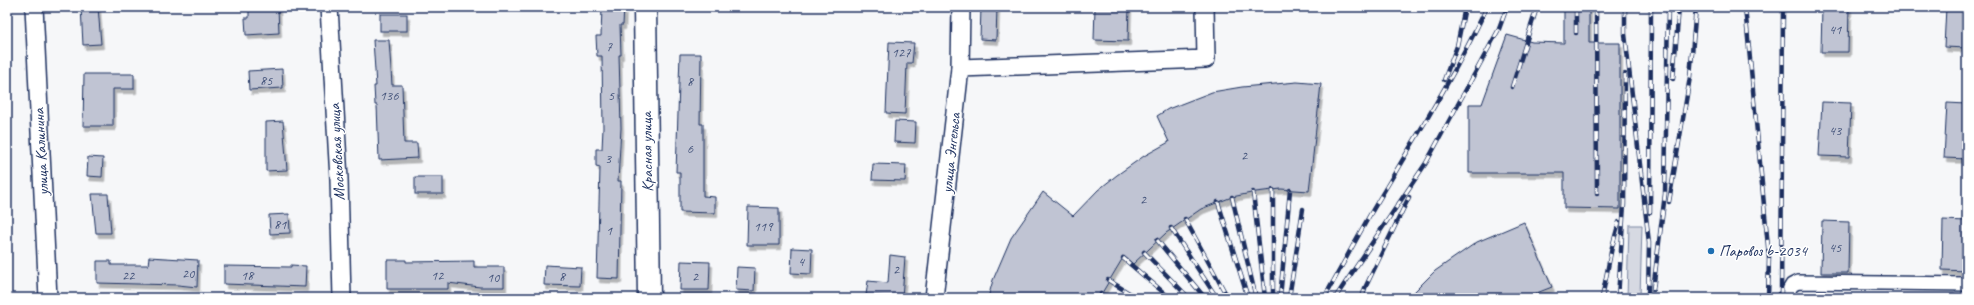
<svg xmlns="http://www.w3.org/2000/svg" width="1974" height="305" viewBox="0 0 1974 305" font-family="Caveat,sans-serif">
  <style>
    .green { fill: #d6d9e2; stroke: #7884a0 }
    .building { fill: #c0c4d3; stroke: #1b2f5e; filter: url(#shadow) }
    .lines { fill: none; stroke-linecap: round; stroke-linejoin: round }
    .pedestrian-casing { stroke: #1b2f5e; stroke-width: 16 }
    .minor-casing { stroke: #1b2f5e; stroke-width: 20 }
    .tertiary-casing { stroke: #1b2f5e; stroke-width: 25 }
    .pedestrian { stroke: #fff; stroke-width: 13 }
    .minor { stroke: #fff; stroke-width: 17 }
    .tertiary { stroke: #fff; stroke-width: 22 }
    .rail-casing { stroke: #1b2f5e; stroke-width: 4.5 }
    .rail { stroke: #fff; stroke-width: 3; stroke-dasharray: 9; stroke-linecap: butt }
    .poi-dot { fill: #1f6fb2; stroke: #fff; stroke-width: 1.5 }
    .labels { text-anchor: middle; dominant-baseline: central; stroke-width: 3; stroke-linejoin: round; paint-order: stroke }
    .number-label { font-size: 14px; fill: #44547b }
    .street-label { font-size: 16px; fill: #1b2f5e; stroke: #fff }
    .poi-label { font-size: 16px; fill: #1b2f5e; stroke: #fff; text-anchor: start }
  </style>
  <defs>
    <filter id="shadow"><feDropShadow dx="2.5" dy="4.5" stdDeviation="0" flood-color="#0004"/></filter>
  </defs>
  <rect width="100%" height="100%" fill="#f6f7f9"/>
  <filter id="ink" filterUnits="userSpaceOnUse"><feTurbulence type="fractalNoise" baseFrequency=".025" numOctaves="2"/><feDisplacementMap in="SourceGraphic" scale="8" xChannelSelector="R" yChannelSelector="G"/><feConvolveMatrix kernelMatrix="1 2 1 2 8 2 1 2 1" color-interpolation-filters="sRGB"/></filter>
  <g filter="url(#ink)">
    <polygon class="green" points="1629,225 1642,225 1640,298 1627,298"/>
    <g class="building">
      <polygon points="81,7 98,7 101,44 83,45"/>
      <polygon points="249,7 278,7 279,33 246,35 245,18 249,18"/>
      <polygon points="602,7 624,7 623,25 620,25 621,55 619,55 621,128 618,181 621,181 619,279 597,278 600,167 596,166 596,149 602,149 603,128 602,56 597,56 596,36 601,36"/>
      <polygon points="981,7 997,7 996,40 980,39"/>
      <polygon points="1095,7 1129,7 1128,41 1094,40"/>
      <polygon points="1564,7 1589,7 1589,43 1620,43 1620,209 1564,208 1564,173 1469,173 1469,104 1482,104 1507,35 1532,42 1564,43"/>
      <polygon points="1822,7 1849,7 1848,52 1821,52"/>
      <polygon points="1946,7 1967,7 1967,48 1944,47"/>
      <rect x="380" y="14" width="27" height="17"/>
      <polygon points="373,40 389,40 392,85 402,85 404,143 417,143 418,158 379,160 377,105 375,105 374,86 376,86"/>
      <polygon points="889,42 914,43 912,63 907,63 905,114 886,113"/>
      <polygon points="680,54 701,54 700,124 703,124 703,196 715,197 715,213 680,212 680,172 676,172"/>
      <polygon points="282,69 283,88 249,90 248,71"/>
      <polygon points="84,74 134,74 134,89 113,89 113,126 83,126"/>
      <polygon points="1297,82 1321,84 1309,191 1281,189 1256,192 1232,197 1201,209 1166,233 1133,264 1124,256 1099,298 988,298 993,280 1011,238 1043,192 1073,216 1098,190 1117,175 1144,156 1169,142 1157,116 1168,109 1212,92 1242,87"/>
      <polygon points="1822,102 1851,103 1849,157 1819,156"/>
      <polygon points="1947,103 1967,104 1967,159 1944,158"/>
      <polygon points="283,121 287,170 266,171 266,122"/>
      <polygon points="895,121 916,122 915,143 894,142"/>
      <polygon points="88,157 103,158 102,177 87,176"/>
      <polygon points="873,164 906,165 905,181 872,180"/>
      <rect x="415" y="177" width="28" height="17"/>
      <polygon points="92,194 108,194 111,233 96,233"/>
      <polygon points="748,207 779,208 779,245 747,245"/>
      <polygon points="289,214 290,233 270,234 269,215"/>
      <polygon points="1943,220 1967,221 1967,271 1942,270"/>
      <polygon points="1822,221 1849,222 1848,273 1821,273"/>
      <polygon points="1524,222 1552,287 1524,298 1408,298 1435,271 1477,242"/>
      <polygon points="792,248 812,249 811,274 791,273"/>
      <polygon points="890,255 905,257 902,298 866,295 868,281 888,283"/>
      <polygon points="149,257 198,260 197,287 178,285 97,283 97,261 111,261 111,265 148,265"/>
      <polygon points="387,260 406,260 406,262 474,261 474,267 504,267 504,287 480,287 448,283 448,289 387,289"/>
      <polygon points="681,261 710,262 709,290 680,290"/>
      <polygon points="291,265 306,266 305,287 224,284 224,266 291,267"/>
      <polygon points="545,265 581,267 580,286 544,285"/>
      <polygon points="737,267 755,268 754,291 736,290"/>
    </g>
    <g class="lines">
      <g class="pedestrian-casing">
        <polyline id="pedestrian" points="1783,298 1785,297 1792,285 1798,282 1967,284"/>
      </g>
      <g class="minor-casing">
        <g id="minor">
          <polyline points="34,7 48,298"/>
          <polyline points="329,7 339,179 342,298"/>
          <polyline points="960,68 1206,59 1205,7"/>
          <polyline points="934,298 960,68 961,7"/>
        </g>
      </g>
      <g class="tertiary-casing">
        <polyline id="tertiary" points="645,7 649,298"/>
      </g>
      <use href="#pedestrian" class="pedestrian"/>
      <use href="#minor" class="minor"/>
      <use href="#tertiary" class="tertiary"/>
      <g class="rail-casing">
        <g id="rail">
          <polyline points="1576,7 1576,33"/>
          <polyline points="1596,7 1597,193"/>
          <polyline points="1625,7 1625,34 1649,243 1648,298"/>
          <polyline points="1745,7 1769,257 1768,298"/>
          <polyline points="1673,79 1679,7"/>
          <polyline points="1444,80 1457,46 1465,7"/>
          <polyline points="1512,87 1537,7"/>
          <polyline points="1273,190 1273,298"/>
          <polyline points="1253,192 1265,298"/>
          <polyline points="1232,197 1256,298"/>
          <polyline points="1218,202 1248,298"/>
          <polyline points="1669,202 1690,77 1696,7"/>
          <polyline points="1650,213 1651,7"/>
          <polyline points="1185,219 1228,298"/>
          <polyline points="1171,228 1217,298"/>
          <polyline points="1157,240 1205,298"/>
          <polyline points="1144,252 1189,298"/>
          <polyline points="1123,258 1170,298"/>
          <polyline points="1108,280 1137,298"/>
          <polyline points="1653,290 1665,194 1668,7"/>
          <polyline points="1101,294 1109,298"/>
          <polyline points="1280,298 1290,190"/>
          <polyline points="1289,298 1303,209"/>
          <path d="M1324 298C1340 270 1355 241 1371 213 1411 145 1453 79 1487 7"/>
          <polyline points="1335,298 1426,163 1499,29 1507,7"/>
          <polyline points="1362,298 1365,288 1409,197"/>
          <polyline points="1602,298 1612,247 1619,222"/>
          <polyline points="1618,298 1624,204 1625,74"/>
          <polyline points="1781,298 1783,7"/>
        </g>
      </g>
      <use href="#rail" class="rail"/>
    </g>
  </g>
  <circle class="poi-dot" cx="1711" cy="251" r="4"/>
  <g class="labels">
    <g class="number-label">
      <text x="1835" y="29">41</text>
      <text x="609" y="46">7</text>
      <text x="901" y="52">127</text>
      <text x="266" y="80">85</text>
      <text x="690" y="81">8</text>
      <text x="389" y="95">136</text>
      <text x="611" y="95">5</text>
      <text x="1835" y="130">43</text>
      <text x="690" y="148">6</text>
      <text x="1244" y="155">2</text>
      <text x="608" y="158">3</text>
      <text x="1143" y="199">2</text>
      <text x="280" y="224">81</text>
      <text x="763" y="226">119</text>
      <text x="609" y="230">1</text>
      <text x="1835" y="247">45</text>
      <text x="801" y="261">4</text>
      <text x="896" y="269">2</text>
      <text x="188" y="273">20</text>
      <text x="128" y="275">22</text>
      <text x="247" y="275">18</text>
      <text x="437" y="275">12</text>
      <text x="562" y="276">8</text>
      <text x="695" y="276">2</text>
      <text x="493" y="277">10</text>
    </g>
    <g class="street-label">
      <text transform="translate(41 152) rotate(-93)">улица Калинина</text>
      <text transform="translate(337 152) rotate(-93)">Московская улица</text>
      <text transform="translate(647 152) rotate(-91)">Красная улица</text>
      <text transform="translate(951 153) rotate(-84)">улица Энгельса</text>
    </g>
    <g class="poi-label">
      <text x="1719" y="251">Паровоз b-2034</text>
    </g>
  </g>
  <rect width="1974" height="305" fill="none" stroke="#fff" stroke-width="24"/>
  <rect x="12" y="12" width="1950" height="281" fill="none" stroke="#1b2f5e" stroke-width="1.5" filter="url(#ink)"/>
</svg>
